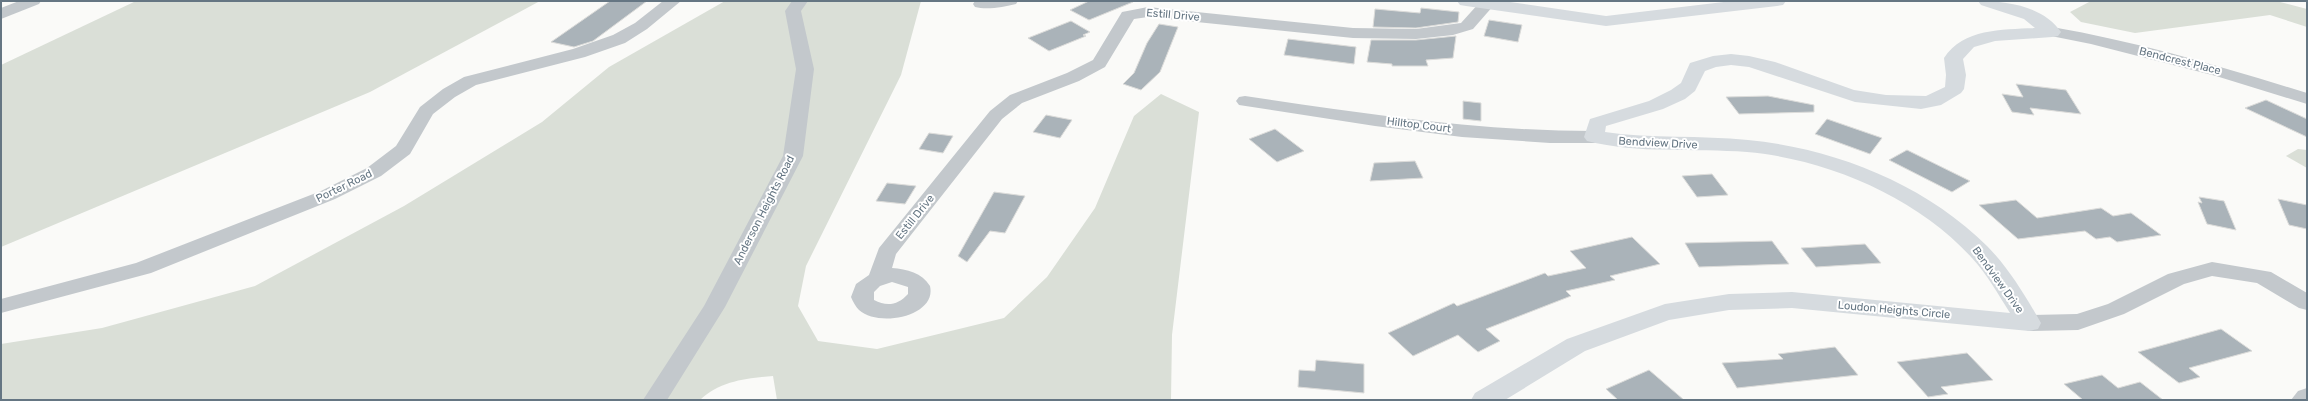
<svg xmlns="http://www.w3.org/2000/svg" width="2308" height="401" viewBox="0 0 2308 401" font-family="Rubik,sans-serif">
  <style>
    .green { fill: #dadfd7 }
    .building { fill: #aab3b9; stroke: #dcdcda }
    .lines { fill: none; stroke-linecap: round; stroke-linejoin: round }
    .street { fill: #c3c8cc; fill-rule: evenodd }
    .secondary { fill: #d6dbdf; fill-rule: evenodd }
    .labels { text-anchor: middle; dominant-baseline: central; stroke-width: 4; stroke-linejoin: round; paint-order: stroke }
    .street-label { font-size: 11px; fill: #657683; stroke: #fff }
  </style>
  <rect width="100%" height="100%" fill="#fafaf8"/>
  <g class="green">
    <polygon points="136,1 540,1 370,92 1,247 1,65"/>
    <path d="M725 1H921L901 75 806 266 798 306 818 341 877 349 1004 318 1047 277 1095 208 1134 116 1161 94 1199 112 1172 335 1171 400H777L773 376C747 378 720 381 700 400H1V344L102 328 255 286 404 206 542 122 609 67Z"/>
    <polygon points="2091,1 2276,1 2307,9 2307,27 2270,15 2135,33 2081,22 2070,12"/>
    <polygon points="2298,149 2307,150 2307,168 2286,156"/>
  </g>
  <g class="building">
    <polygon points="610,1 647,1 593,41 574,47 551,42"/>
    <polygon points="1089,1 1133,1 1133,2 1089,20 1070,10"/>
    <polygon points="1421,8 1459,12 1458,22 1416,28 1373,27 1375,9 1420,13"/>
    <polygon points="1489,20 1522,25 1518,42 1484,36"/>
    <polygon points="1071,21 1090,32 1083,35 1086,36 1049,51 1028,38"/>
    <polygon points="1159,24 1178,27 1160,72 1141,90 1123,84 1134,73 1147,43"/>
    <polygon points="1456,36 1453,58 1426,60 1428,66 1392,66 1392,64 1367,62 1371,40 1416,40"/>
    <polygon points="1288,39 1356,47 1354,64 1284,55"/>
    <polygon points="2016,84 2066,90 2081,114 2030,108 2034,115 2012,112 2002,94 2023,97"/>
    <polygon points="1768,96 1814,105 1814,112 1739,114 1726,97"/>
    <polygon points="2266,100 2307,119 2307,137 2245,108"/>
    <polygon points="1463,101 1481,103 1481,121 1463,119"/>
    <polygon points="1046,115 1072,120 1060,138 1033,132"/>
    <polygon points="1827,119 1882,138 1870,154 1815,134"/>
    <polygon points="1275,129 1304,151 1277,162 1249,139"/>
    <polygon points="929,133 953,136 943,153 919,149"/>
    <polygon points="1907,150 1970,181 1952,192 1889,160"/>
    <polygon points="1415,161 1423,178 1370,181 1374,163"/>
    <polygon points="1712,174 1728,195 1697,197 1682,176"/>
    <polygon points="887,183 916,186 905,204 876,201"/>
    <polygon points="994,192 1025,196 1005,233 990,231 967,262 958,256"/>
    <polygon points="2199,197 2224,201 2236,230 2207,224 2198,202 2202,203"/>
    <polygon points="2278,199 2307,205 2307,229 2289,225"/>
    <polygon points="2016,200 2037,218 2101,208 2113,216 2131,213 2161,235 2117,242 2110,237 2096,239 2085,231 2018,239 1979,205"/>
    <polygon points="1632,237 1660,264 1610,276 1615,280 1566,291 1571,296 1486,329 1500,341 1478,352 1458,335 1413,356 1388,333 1454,303 1457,306 1545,273 1548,276 1586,268 1570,251"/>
    <polygon points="1772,241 1789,264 1699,267 1685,243"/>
    <polygon points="1865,244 1881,263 1816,267 1801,248"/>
    <polygon points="2221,329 2252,351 2189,368 2200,377 2179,383 2138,352"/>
    <polygon points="1835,347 1858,375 1737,388 1722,363 1783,359 1778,354"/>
    <polygon points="1967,353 1993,380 1941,387 1948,394 1928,397 1897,362"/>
    <polygon points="1316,360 1364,364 1364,393 1298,387 1299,370 1315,371"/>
    <polygon points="1649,370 1684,400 1618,400 1606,389"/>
    <polygon points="2102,375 2118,388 2140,382 2163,400 2083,400 2064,384"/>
  </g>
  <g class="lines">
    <g class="street">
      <polygon points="19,1 41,1 39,4 1,19 1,8"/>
      <polygon points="663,1 681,1 647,29 625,43 585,57 476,85 455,97 433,114 410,154 381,176 335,199 151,273 1,313 1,299 136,263 321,191 367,168 396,146 420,107 443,89 464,77 573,49 613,35 635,23"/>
      <polygon points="792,1 808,1 801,11 814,69 803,156 725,307 667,400 643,400 704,306 783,156 796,69 785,11"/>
      <path d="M975 1H1018L1016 4C1004 7 987 10 975 7L973 4Z"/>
      <path d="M1480 2H1492L1494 5 1473 29 1453 35 1416 39 1353 38 1148 17 1134 19 1105 67 1079 81 1022 103 1002 119 896 254 892 268C907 269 922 273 930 286 937 316 879 328 859 310 856 307 853 302 851 297L856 284 869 275 879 248 990 111 1010 95 1067 73 1093 60 1122 12 1148 7 1353 28 1416 29 1461 23ZM892 282 908 287V294C898 305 887 307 874 300V292L880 286Z"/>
      <path d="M2052 27C2139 42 2223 67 2307 93V104L2216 76 2091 44 2046 35 2044 32 2046 29Z"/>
      <path d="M1245 96C1361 113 1476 131 1594 131L1601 133 1603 137 1601 141 1594 143H1550L1462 137 1375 126 1239 105 1236 101 1239 97Z"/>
      <polygon points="2212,262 2271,272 2307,293 2307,310 2299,308 2257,283 2212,276 2184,284 2124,314 2078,330 2029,331 2021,328 2018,323 2021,318 2029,315 2077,314 2108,304 2168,274"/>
      <polygon points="2307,388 2307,400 2291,400 2298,391"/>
    </g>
    <g class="secondary">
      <polygon points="1457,1 1503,1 1606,16 1732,1 1786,1 1783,5 1777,6 1606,26 1466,6 1460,5"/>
      <path d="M1978 1C2007 1 2043 6 2061 32L2058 36 2052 37 1995 41 1974 47 1963 59 1966 75 1964 89 1961 93 1941 105 1921 109 1855 102 1749 67 1731 65 1716 67 1705 71 1695 91 1685 99 1663 109 1606 126 1605 132C1652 139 1700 135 1748 140 1834 148 1925 184 1987 246 2009 268 2026 297 2041 323L2038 329 2029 331 1792 308 1729 310 1669 320 1585 351 1505 400H1471L1475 393 1567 339 1665 304 1729 294 1792 292 2010 313C1998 294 1987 274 1972 258 1917 197 1827 159 1747 152 1694 148 1639 154 1587 141L1584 137 1590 119 1649 101 1671 90 1681 83 1690 63 1713 56 1731 54 1749 56 1775 62 1854 90 1886 95 1926 96 1945 87 1946 75 1944 58C1964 28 2002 30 2035 28L2024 19 1981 5Z"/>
    </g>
  </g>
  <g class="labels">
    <g class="street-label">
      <text transform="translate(1173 15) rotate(5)">Estill Drive</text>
      <text transform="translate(2180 61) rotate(14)">Bendcrest Place</text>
      <text transform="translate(1419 125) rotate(7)">Hilltop Court</text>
      <text transform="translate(1658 143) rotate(3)">Bendview Drive</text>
      <text transform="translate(344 186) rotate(-26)">Porter Road</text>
      <text transform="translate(764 210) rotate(-63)">Anderson Heights Road</text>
      <text transform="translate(915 217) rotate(-51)">Estill Drive</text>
      <text transform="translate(1998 280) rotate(54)">Bendview Drive</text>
      <text transform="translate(1894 310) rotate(5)">Loudon Heights Circle</text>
    </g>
  </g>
  <rect width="2308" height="401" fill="none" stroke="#657683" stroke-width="4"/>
</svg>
